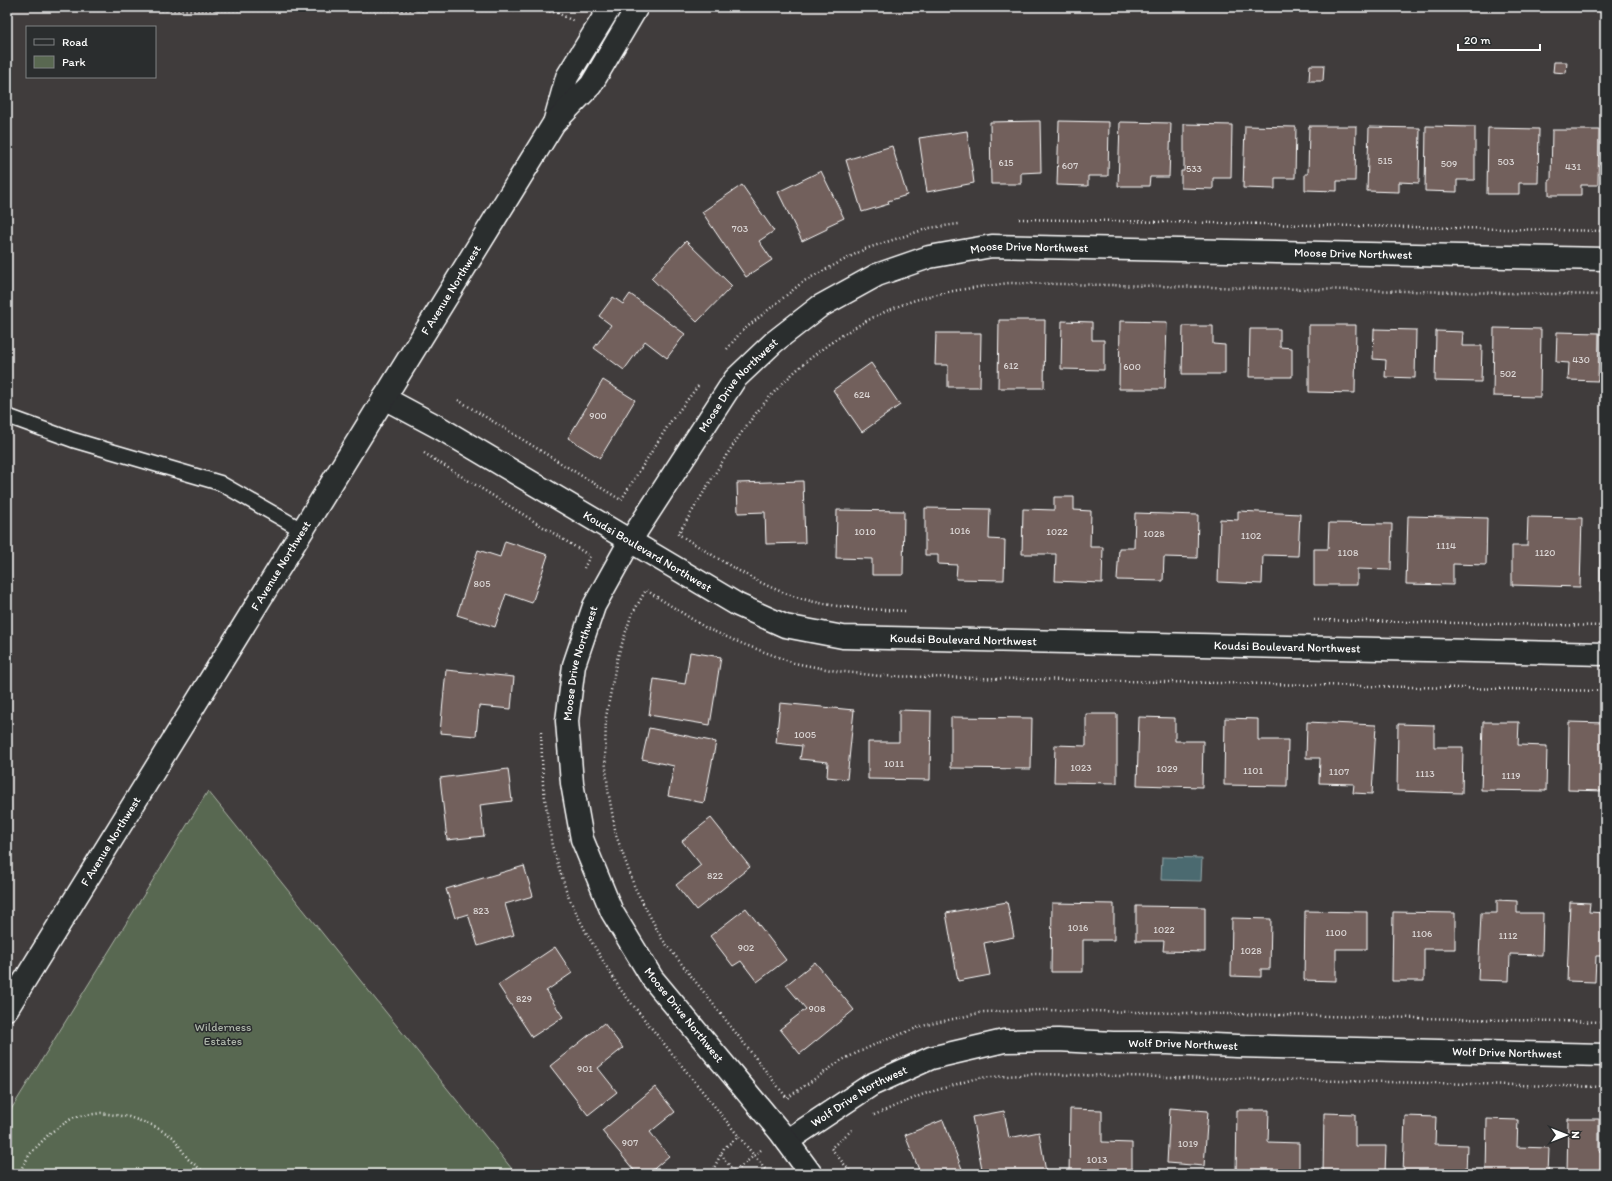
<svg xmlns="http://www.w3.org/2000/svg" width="1612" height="1181" viewBox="0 0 1612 1181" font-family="Itim,sans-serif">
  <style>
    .green { fill: #596851; stroke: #acb4a8 }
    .water { fill: #4c6a70; stroke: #94a6a9 }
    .building { fill: #72605c; stroke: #fff }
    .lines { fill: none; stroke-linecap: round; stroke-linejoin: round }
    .lane-casing { stroke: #fff; stroke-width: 17 }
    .street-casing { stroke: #fff; stroke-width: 25 }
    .secondary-casing { stroke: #fff; stroke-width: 25 }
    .path { stroke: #fff; stroke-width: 2.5; stroke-dasharray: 1 3; stroke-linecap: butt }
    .lane { stroke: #2a2d2e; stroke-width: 14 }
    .street { stroke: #2a2d2e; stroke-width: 22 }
    .secondary { stroke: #2a2d2e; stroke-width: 22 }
    .labels { text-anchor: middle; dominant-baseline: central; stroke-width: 3; stroke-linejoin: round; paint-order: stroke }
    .number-label { font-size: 10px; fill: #dcd7d6 }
    .street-label { font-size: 12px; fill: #fff; stroke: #2a2d2e }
    .park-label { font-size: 12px; fill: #acb4a8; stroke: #2a2d2e }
  </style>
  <rect width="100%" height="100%" fill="#403c3c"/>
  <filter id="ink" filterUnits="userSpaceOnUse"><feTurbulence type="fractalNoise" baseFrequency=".025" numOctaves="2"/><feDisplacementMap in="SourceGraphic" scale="8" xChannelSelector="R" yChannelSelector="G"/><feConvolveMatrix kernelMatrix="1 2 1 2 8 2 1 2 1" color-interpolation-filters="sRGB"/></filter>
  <g filter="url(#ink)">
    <polygon class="green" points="208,791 516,1174 7,1174 7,1116"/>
    <polygon class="water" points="1162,857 1202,858 1201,881 1161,880"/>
    <g class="building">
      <polygon points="1554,62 1567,62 1566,73 1553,72"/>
      <polygon points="1310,65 1324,65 1323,81 1309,81"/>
      <polygon points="1040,121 1041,172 1021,173 1021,184 991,184 990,122"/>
      <polygon points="1059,121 1109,122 1108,176 1088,176 1088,186 1057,185"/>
      <polygon points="1120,122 1171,123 1169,177 1150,177 1149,186 1118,186"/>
      <polygon points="1184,124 1232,125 1231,178 1213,178 1213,189 1181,188 1181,171 1184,171"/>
      <polygon points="1245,126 1296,127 1295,178 1275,178 1275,189 1243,188"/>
      <polygon points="1309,126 1356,126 1355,181 1337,181 1337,191 1305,190 1305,174 1308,174"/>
      <polygon points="1426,126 1475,127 1475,180 1457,180 1457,192 1425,191"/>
      <polygon points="1369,127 1420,128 1419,183 1399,182 1399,192 1367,191"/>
      <polygon points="1488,128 1539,129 1538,183 1519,183 1519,194 1487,194"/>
      <polygon points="1552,130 1599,130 1598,185 1581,185 1581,195 1549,195 1549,180 1551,180"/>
      <polygon points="967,131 974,183 927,192 919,138"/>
      <polygon points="892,146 907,195 888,201 889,204 862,212 846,160"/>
      <polygon points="821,171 844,218 827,226 827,229 802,241 778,192"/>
      <polygon points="742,185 774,231 759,241 772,260 746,277 702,212"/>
      <polygon points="686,241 732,286 697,322 651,278"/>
      <polygon points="630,294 685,334 667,358 645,341 624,370 594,348 611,325 599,316 613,297 623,304"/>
      <polygon points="999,320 1045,320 1044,388 998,388"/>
      <polygon points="1062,321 1092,322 1092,340 1104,340 1104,370 1061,369"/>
      <polygon points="1120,321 1167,322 1165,389 1119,389"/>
      <polygon points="1309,325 1356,325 1355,393 1309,392"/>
      <polygon points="1183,326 1213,326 1213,344 1225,345 1225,374 1182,374"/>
      <polygon points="1494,328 1541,329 1540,397 1493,396"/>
      <polygon points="1250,329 1280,329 1280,347 1292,348 1292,377 1249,377"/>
      <polygon points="1374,329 1416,330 1415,378 1385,377 1386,360 1373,359"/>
      <polygon points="1436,331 1463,332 1462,346 1482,346 1481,382 1435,381"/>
      <polygon points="1557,332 1599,333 1598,381 1568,380 1569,363 1556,362"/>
      <polygon points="936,333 981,333 980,387 948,387 948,365 935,365"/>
      <polygon points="871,363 900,405 862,432 833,390"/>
      <polygon points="603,380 635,400 600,458 568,438"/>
      <polygon points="803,481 805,543 766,544 765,512 738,513 737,483"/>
      <polygon points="1054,497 1074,497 1074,510 1091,511 1090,547 1103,547 1102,583 1055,581 1056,554 1022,554 1023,509 1054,510"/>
      <polygon points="925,508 990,509 989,539 1005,540 1004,580 956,579 957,565 938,564 938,555 925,555"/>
      <polygon points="837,510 904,511 903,575 872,575 872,559 836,558"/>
      <polygon points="1238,511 1300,514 1298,556 1263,555 1262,584 1218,582 1220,519 1238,520"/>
      <polygon points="1135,513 1198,515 1197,558 1164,557 1163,581 1117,580 1119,548 1134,548"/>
      <polygon points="1408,516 1487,518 1486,565 1453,564 1453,585 1406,584"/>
      <polygon points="1528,517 1582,518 1580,587 1512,585 1512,546 1527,546"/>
      <polygon points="1329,523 1392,524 1391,570 1357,569 1357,585 1314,585 1314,549 1328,549"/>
      <polygon points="505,541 548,555 532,603 506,594 495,627 457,615 478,550 500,557"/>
      <rect x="1600" y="553" width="5" height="38"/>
      <polygon points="690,652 721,657 710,725 649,715 654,679 685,684"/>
      <polygon points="446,670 514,677 511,709 479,706 476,736 440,733"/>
      <polygon points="780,703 854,710 847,779 827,777 828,762 800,759 802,746 776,743"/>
      <polygon points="899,710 931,711 930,780 868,779 868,742 899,742"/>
      <polygon points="1086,714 1117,714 1117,783 1054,782 1055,745 1086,746"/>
      <polygon points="951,717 1032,718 1031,769 951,768"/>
      <polygon points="1139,717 1175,718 1175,741 1203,741 1202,787 1137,785"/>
      <polygon points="1225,718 1258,719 1258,740 1288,740 1287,786 1224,785"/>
      <polygon points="1307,722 1376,725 1372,794 1353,793 1354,784 1319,783 1320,758 1306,758"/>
      <polygon points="1483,722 1519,722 1518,745 1547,746 1546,791 1481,790"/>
      <polygon points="1569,722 1605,723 1605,791 1568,790"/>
      <polygon points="1398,724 1434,725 1434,747 1463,747 1462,793 1397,791"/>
      <polygon points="649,728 716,742 704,803 668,796 674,766 642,759"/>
      <polygon points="508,769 512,801 480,805 484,836 447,840 440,778"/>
      <polygon points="711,818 750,867 696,910 676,885 701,865 682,841"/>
      <polygon points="524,866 533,896 505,904 514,935 478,946 468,914 455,918 446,889"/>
      <polygon points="1497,900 1517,901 1517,913 1543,913 1542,955 1510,954 1509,981 1478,980 1481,913 1497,913"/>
      <polygon points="1007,902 1014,937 984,943 990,975 958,981 946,913"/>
      <polygon points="1570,902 1590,903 1589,912 1605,913 1605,956 1596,956 1595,982 1567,981"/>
      <polygon points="1052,903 1114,904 1114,940 1083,940 1083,972 1051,972"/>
      <polygon points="1136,906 1205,907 1205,952 1163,951 1164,941 1136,941"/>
      <polygon points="746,908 786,960 757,982 741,961 733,966 710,936"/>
      <polygon points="1305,911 1367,912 1367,949 1336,949 1336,981 1304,980"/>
      <polygon points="1393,912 1455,913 1455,949 1424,949 1424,981 1392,981"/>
      <polygon points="1232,918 1271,919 1270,969 1261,969 1261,977 1231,976"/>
      <polygon points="555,947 572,973 546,991 563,1017 532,1037 498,985"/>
      <polygon points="815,962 854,1010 800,1054 780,1029 806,1009 786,985"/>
      <polygon points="604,1023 623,1048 598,1068 617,1092 588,1115 550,1066"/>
      <polygon points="655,1087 675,1112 650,1132 669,1156 648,1174 637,1174 602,1131"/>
      <polygon points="1170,1108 1208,1111 1204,1166 1167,1163"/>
      <polygon points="1070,1109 1102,1110 1102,1142 1132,1143 1132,1174 1069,1174"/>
      <polygon points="1237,1110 1269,1110 1268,1142 1299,1143 1299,1174 1236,1174"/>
      <polygon points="1004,1111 1009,1138 1039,1132 1046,1172 1035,1174 983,1174 972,1117"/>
      <polygon points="1324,1113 1355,1114 1355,1146 1386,1146 1385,1174 1323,1174"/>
      <polygon points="1405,1116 1436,1117 1435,1144 1467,1145 1466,1174 1403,1174"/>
      <polygon points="1487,1119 1518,1120 1517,1147 1549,1148 1548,1174 1486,1174"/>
      <polygon points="1568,1119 1599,1119 1599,1151 1605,1151 1605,1174 1567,1174"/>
      <polygon points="943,1120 964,1174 910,1174 919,1170 905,1135"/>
    </g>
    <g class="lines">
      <g class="lane-casing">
        <polyline id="lane" points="7,416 73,440 220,483 302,530"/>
      </g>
      <g class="street-casing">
        <g id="street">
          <path id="s1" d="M384 398 440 428 738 605 785 626 843 637 1605 654"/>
          <path id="s2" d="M787 1141 871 1085 931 1058 1004 1041 1058 1040 1113 1043H1168L1237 1046 1605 1055"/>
          <path id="s3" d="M811 1174 781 1133 652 978 612 912 582 839 572 783 567 721 574 665 594 606 630 541 735 379 774 342 819 307 877 275 929 257 992 246 1605 259"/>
        </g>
      </g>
      <g class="secondary-casing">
        <g id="secondary">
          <polyline points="555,120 567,77 610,7"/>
          <path id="s4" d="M7 1009 554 123 591 85 637 7"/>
        </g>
      </g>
      <g class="path">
        <polyline points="70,7 81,10 543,10 558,13 573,21"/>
        <polyline points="1019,219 1605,231"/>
        <polyline points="727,349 741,332 804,281 865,249 929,228 959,224"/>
        <polyline points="458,400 621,500 671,421 698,386"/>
        <polyline points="424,453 590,556 584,568"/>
        <path d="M905 611C867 609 829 608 793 596 752 582 715 556 678 534 705 492 729 446 761 407 803 357 859 317 922 298 950 290 980 287 1009 283L1605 295"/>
        <polyline points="1314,620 1605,626"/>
        <polyline points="1605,691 880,676 836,671 794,663 743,644 706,628 646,590 631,616 617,659 606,717 605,757 608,790 616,835 635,888 662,939 787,1098 842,1060 878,1043 922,1026 984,1012 1044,1010 1605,1022"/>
        <polyline points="541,732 543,784 552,846 568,896 588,936 620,989 769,1174"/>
        <polyline points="874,1115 924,1094 977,1078 1036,1074 1605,1087"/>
        <polyline points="721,1154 734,1172 761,1150"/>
        <polyline points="18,1174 30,1154 50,1133 74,1117 101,1113 129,1117 152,1125 173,1137 188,1159 206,1174"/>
        <polyline points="216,1174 281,1172 330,1172 340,1174"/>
        <polyline points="711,1174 724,1148 739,1136"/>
        <polyline points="852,1174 831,1148 852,1130"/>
      </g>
      <use href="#lane" class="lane"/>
      <use href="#street" class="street"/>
      <use href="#secondary" class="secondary"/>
    </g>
  </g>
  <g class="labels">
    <g class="number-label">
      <text x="1385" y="160">515</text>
      <text x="1506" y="161">503</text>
      <text x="1006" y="162">615</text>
      <text x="1449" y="163">509</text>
      <text x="1070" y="165">607</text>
      <text x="1573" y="166">431</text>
      <text x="1194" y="168">533</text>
      <text x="740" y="228">703</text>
      <text x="1581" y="359">430</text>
      <text x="1011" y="365">612</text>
      <text x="1132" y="366">600</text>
      <text x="1508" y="373">502</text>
      <text x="862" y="394">624</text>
      <text x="598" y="415">900</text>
      <text x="960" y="530">1016</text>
      <text x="865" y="531">1010</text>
      <text x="1057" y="531">1022</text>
      <text x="1154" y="533">1028</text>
      <text x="1251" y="535">1102</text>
      <text x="1446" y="545">1114</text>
      <text x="1348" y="552">1108</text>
      <text x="1545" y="552">1120</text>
      <text x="482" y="583">805</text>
      <text x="805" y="734">1005</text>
      <text x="894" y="763">1011</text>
      <text x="1081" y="767">1023</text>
      <text x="1167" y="768">1029</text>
      <text x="1253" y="770">1101</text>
      <text x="1339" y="771">1107</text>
      <text x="1425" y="773">1113</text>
      <text x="1511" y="775">1119</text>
      <text x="715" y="875">822</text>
      <text x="481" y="910">823</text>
      <text x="1078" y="927">1016</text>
      <text x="1164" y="929">1022</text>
      <text x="1336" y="932">1100</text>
      <text x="1422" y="933">1106</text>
      <text x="1508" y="935">1112</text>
      <text x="746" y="947">902</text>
      <text x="1251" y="950">1028</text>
      <text x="524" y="998">829</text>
      <text x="817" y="1008">908</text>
      <text x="585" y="1068">901</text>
      <text x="630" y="1142">907</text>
      <text x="1188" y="1143">1019</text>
      <text x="1097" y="1159">1013</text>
    </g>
    <g class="street-label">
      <text stroke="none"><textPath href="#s3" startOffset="1247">Moose Drive Northwest</textPath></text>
      <text stroke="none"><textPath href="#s3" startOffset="1571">Moose Drive Northwest</textPath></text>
      <text stroke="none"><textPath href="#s4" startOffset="845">F Avenue Northwest</textPath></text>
      <text stroke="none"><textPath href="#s3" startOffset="911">Moose Drive Northwest</textPath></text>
      <text stroke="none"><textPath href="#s1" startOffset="305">Koudsi Boulevard Northwest</textPath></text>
      <text stroke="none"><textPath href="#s4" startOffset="521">F Avenue Northwest</textPath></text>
      <text stroke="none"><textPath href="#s1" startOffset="641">Koudsi Boulevard Northwest</textPath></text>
      <text stroke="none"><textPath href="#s1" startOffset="965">Koudsi Boulevard Northwest</textPath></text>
      <text stroke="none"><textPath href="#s3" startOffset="587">Moose Drive Northwest</textPath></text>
      <text stroke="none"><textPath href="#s4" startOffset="197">F Avenue Northwest</textPath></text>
      <text transform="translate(684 1015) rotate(51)">Moose Drive Northwest</text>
      <text stroke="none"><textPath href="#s2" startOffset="421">Wolf Drive Northwest</textPath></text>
      <text stroke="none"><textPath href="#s2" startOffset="745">Wolf Drive Northwest</textPath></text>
      <text stroke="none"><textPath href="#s2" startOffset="85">Wolf Drive Northwest</textPath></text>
    </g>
    <g class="park-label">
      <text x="223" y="1027">Wilderness<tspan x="223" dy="14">Estates</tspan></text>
    </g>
  </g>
  <rect width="1612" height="1181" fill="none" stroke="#2a2d2e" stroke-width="24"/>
  <rect x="12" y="12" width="1588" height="1157" fill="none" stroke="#fff" stroke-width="1.5" filter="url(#ink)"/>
  <rect x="26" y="26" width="130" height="52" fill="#2a2d2e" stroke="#7f8182"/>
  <rect x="34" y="39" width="20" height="6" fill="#2a2d2e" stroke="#7f8182"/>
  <text x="62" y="46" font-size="12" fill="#ffffff">Road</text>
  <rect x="34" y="56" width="20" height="12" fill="#596851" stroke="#7f8182"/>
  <text x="62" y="66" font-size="12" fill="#ffffff">Park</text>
  <g transform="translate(1566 1135) rotate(90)" stroke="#2a2d2e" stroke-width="3" paint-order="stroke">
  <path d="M0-3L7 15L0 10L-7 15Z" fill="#ffffff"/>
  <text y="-6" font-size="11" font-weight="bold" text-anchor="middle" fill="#ffffff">N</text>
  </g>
  <path d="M1458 44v6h82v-6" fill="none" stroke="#ffffff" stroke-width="2"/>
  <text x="1464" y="44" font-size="12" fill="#ffffff" stroke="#2a2d2e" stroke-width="3" paint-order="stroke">20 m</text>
</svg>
